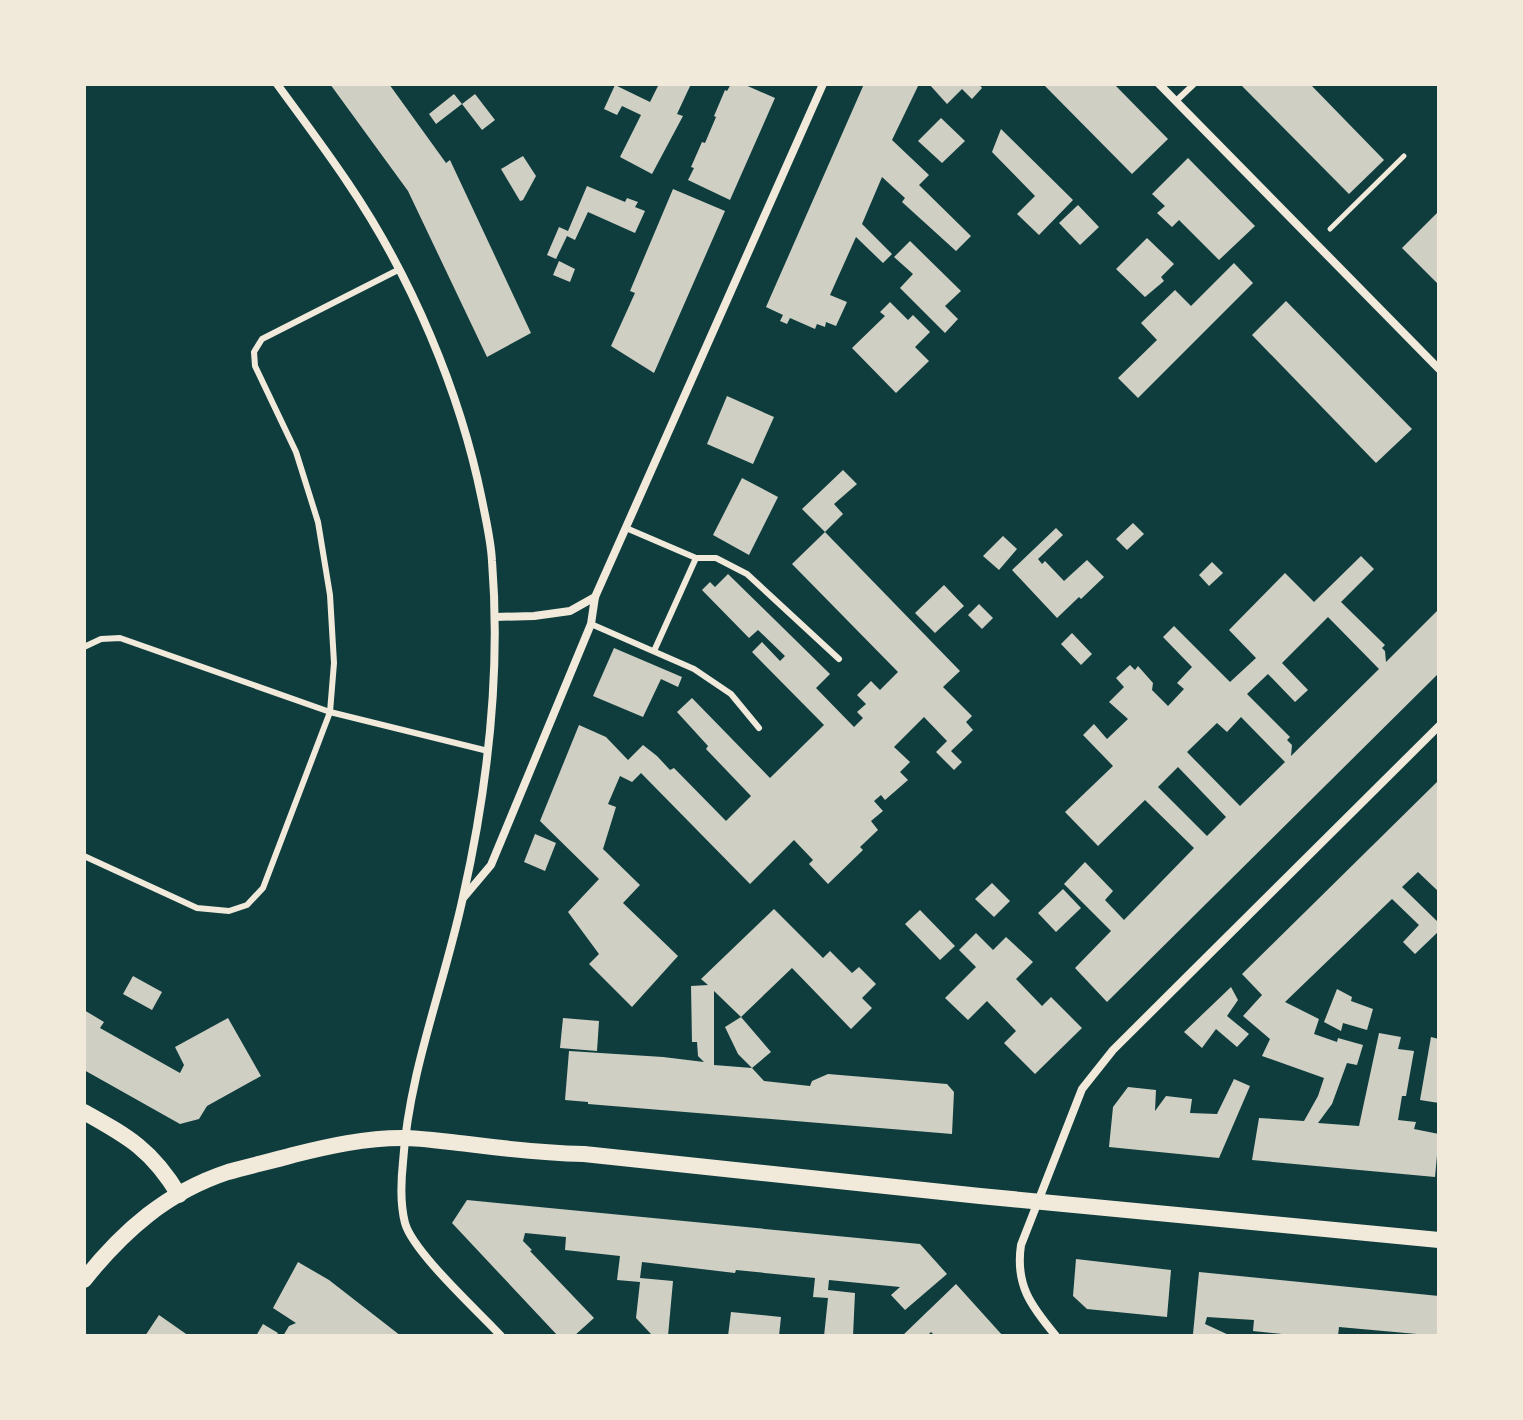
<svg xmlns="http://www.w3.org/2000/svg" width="1523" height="1420" viewBox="0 0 1523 1420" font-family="'Asap Condensed',sans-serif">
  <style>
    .building { fill: #cfcfc3; fill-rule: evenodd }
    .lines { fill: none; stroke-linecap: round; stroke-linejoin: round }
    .path { stroke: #f1e9da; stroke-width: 5 }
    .service { stroke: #f1e9da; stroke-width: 6 }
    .minor { stroke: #f1e9da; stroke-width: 8 }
    .secondary { stroke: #f1e9da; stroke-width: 16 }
  </style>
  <rect width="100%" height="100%" fill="#0f3d3e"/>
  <g class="building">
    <polygon points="330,84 389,84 446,163 450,160 531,333 487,357 408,191"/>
    <polygon points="659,84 691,84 677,114 683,116 652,174 620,157 641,115 622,106 617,115 604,109 615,85 650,102"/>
    <polygon points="731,84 743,84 775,98 730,200 688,180 694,168 691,167 702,142 705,143 716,117 714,116 725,90 727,91"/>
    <polygon points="864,84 919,84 892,140 929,175 919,185 971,236 956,251 902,202 905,198 882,177 862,224 892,254 883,263 856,237 830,295 847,302 836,326 826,322 825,327 817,324 815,329 790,318 787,324 780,321 783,315 766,307"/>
    <polygon points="929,84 979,84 982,88 972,99 962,89 947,104"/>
    <polygon points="1043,84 1114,84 1168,139 1132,174"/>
    <polygon points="1240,84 1310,84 1384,160 1349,194"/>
    <polygon points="454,94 462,104 436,124 429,114"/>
    <polygon points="475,94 495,120 482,130 462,104"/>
    <polygon points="941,118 965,141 942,163 918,141"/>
    <polygon points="1001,129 1073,200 1039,235 1017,214 1035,196 992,152"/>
    <polygon points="523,156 536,176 523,200 520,201 501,169"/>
    <polygon points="1188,158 1255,226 1219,260 1179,220 1172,227 1157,213 1165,206 1152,194"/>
    <polygon points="587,186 625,202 627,198 638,202 635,207 645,211 635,233 588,212 575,240 567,236 556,259 547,255 559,227 568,231"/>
    <polygon points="673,189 725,211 654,373 611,346 635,293 630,291"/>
    <polygon points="1078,205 1099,227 1080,245 1059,223"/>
    <polygon points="1439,211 1439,285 1402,248"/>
    <polygon points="1147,238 1174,264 1161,277 1164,281 1145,297 1116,269"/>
    <polygon points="910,241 961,291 945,306 958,319 945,333 900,288 913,274 894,257"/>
    <polygon points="559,261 575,269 570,282 553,275"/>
    <polygon points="1234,263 1253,283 1138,398 1118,378 1157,340 1141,323 1175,290 1191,306"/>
    <polygon points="1286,301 1412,429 1376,463 1252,335"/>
    <polygon points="890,302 908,320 913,315 930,332 915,347 929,361 896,393 852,348 885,316 880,312"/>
    <polygon points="727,396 774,417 753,464 707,444"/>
    <polygon points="843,470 857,484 834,504 843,514 825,532 960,671 943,687 972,716 966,722 973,730 951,751 962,762 954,770 936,752 947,741 924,717 894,747 910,762 900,772 908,780 885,800 881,795 874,801 883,811 871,821 878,830 860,847 863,850 828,884 809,864 813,860 794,840 750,884 641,773 632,782 620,776 608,804 616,807 603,849 640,885 623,903 678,956 632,1007 589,964 599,954 568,912 599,879 540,821 579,725 606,737 628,760 643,745 657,756 670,770 674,768 726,821 751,796 706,749 708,746 677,712 692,698 770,778 824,725 752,652 762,642 780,661 785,656 758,630 749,638 702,590 710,582 715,587 728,574 830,674 816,688 854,727 863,718 857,712 866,704 857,695 871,681 880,690 898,672 792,564 825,532 802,509"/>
    <polygon points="742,478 778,497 749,555 713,535"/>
    <polygon points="1133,523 1144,534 1127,550 1116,539"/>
    <polygon points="1056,528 1063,535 1038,559 1042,564 1045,561 1064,581 1087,560 1104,577 1081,599 1079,597 1057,618 1012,570"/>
    <polygon points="1003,536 1017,549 999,570 983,556"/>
    <path d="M1361 556 1374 569 1341 602 1385 645 1382 648 1385 651 1386 662 1439 609V673L1107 1002 1075 968 1111 931 1064 884 1085 862 1113 891 1105 900 1124 920 1194 848 1145 800 1098 846 1065 812 1113 766 1083 735 1094 724 1107 739 1128 719 1109 702 1124 687 1116 678 1130 665 1135 670 1138 666 1153 683 1152 690 1168 706 1184 689 1177 683 1192 667 1163 637 1174 626 1230 682 1256 658 1229 630 1285 573 1314 602ZM1328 617 1379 669 1291 756 1292 745 1287 740 1290 737 1247 694 1268 674 1295 702 1308 690 1282 663ZM1241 717 1285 762 1240 806 1187 752 1217 723 1227 732ZM1178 767 1226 817 1207 836 1158 787Z"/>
    <polygon points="1212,562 1223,573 1209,586 1199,575"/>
    <polygon points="944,585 964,606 935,633 915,613"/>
    <polygon points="979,604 993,618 982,629 968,615"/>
    <polygon points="1072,633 1092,654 1081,665 1061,644"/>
    <polygon points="614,648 682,677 678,687 661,679 643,717 593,696"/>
    <polygon points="1439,780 1439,892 1418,872 1402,887 1439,923 1439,931 1415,954 1403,942 1419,925 1392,899 1285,1002 1319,1019 1314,1034 1337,1042 1338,1038 1363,1045 1357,1065 1347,1063 1332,1104 1318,1123 1359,1126 1379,1033 1401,1037 1398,1049 1414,1051 1406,1096 1402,1096 1398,1120 1416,1122 1414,1129 1439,1134 1435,1177 1252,1160 1259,1118 1304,1121 1318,1096 1324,1078 1262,1056 1270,1039 1243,1016 1262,995 1242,974"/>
    <polygon points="535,834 556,843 545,871 524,862"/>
    <polygon points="992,883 1010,901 994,917 975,899"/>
    <polygon points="1063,889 1081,908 1056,932 1038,913"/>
    <polygon points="774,909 823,958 830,951 852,973 859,967 876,984 862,998 872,1008 851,1029 792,968 741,1017 714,991 714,1065 752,1068 738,1054 725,1027 741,1017 771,1052 752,1068 764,1081 810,1086 812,1081 828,1074 947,1084 954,1092 952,1134 588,1104 588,1102 565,1100 569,1051 663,1057 704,1062 698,1056 697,1042 692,1042 691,986 708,985 701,979"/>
    <polygon points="920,910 955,946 940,960 905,924"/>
    <polygon points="976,933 993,950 1006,937 1033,962 1016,979 1042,1006 1051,997 1082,1028 1035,1074 1004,1043 1016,1031 987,1001 968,1020 945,998 976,967 959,950"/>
    <polygon points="133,976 162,992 152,1010 123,994"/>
    <polygon points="1231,987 1238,1000 1227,1016 1249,1034 1237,1047 1216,1029 1202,1048 1184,1032"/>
    <polygon points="1337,989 1352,997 1351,1001 1373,1009 1367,1030 1343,1023 1341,1031 1324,1022"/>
    <polygon points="84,1010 104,1022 100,1028 180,1073 184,1065 175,1047 228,1018 261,1076 207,1106 199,1119 180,1124 84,1070"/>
    <polygon points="563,1018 599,1021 597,1051 560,1048"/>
    <polygon points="1431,1037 1439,1039 1439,1103 1420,1100"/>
    <polygon points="1234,1079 1250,1086 1219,1158 1109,1147 1113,1107 1128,1087 1156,1090 1155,1111 1166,1096 1192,1099 1190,1113 1217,1114"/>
    <polygon points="467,1200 920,1244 947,1274 905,1310 891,1295 900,1287 829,1280 828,1290 855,1293 853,1336 824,1336 828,1298 813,1297 815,1278 736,1270 735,1273 642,1262 640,1278 673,1281 668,1336 649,1336 651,1334 636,1318 640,1282 617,1280 620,1256 565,1250 566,1237 525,1233 523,1241 532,1250 530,1251 594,1318 574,1336 558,1336 452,1223"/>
    <polygon points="1076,1259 1171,1270 1167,1317 1087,1309 1073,1296"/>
    <polygon points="298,1262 329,1280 401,1336 283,1336 289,1326 296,1323 273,1308"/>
    <polygon points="1199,1272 1439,1296 1439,1336 1339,1327 1338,1336 1301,1336 1253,1331 1254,1320 1207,1317 1205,1324 1231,1336 1197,1336 1193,1334"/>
    <polygon points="956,1284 1003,1336 935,1336 931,1332 927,1336 902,1336"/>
    <polygon points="731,1312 781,1317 779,1336 728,1336"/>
    <polygon points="159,1315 189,1336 145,1336"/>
    <polygon points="263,1324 278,1333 276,1336 256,1336"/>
  </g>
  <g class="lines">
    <polyline class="path" points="1330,229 1404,156"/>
    <g class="service">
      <polyline points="1176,101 1194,84"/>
      <polyline points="626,528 696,558 716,558 747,574 839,659"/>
      <polyline points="591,624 694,669 731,694 759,728"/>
      <polyline points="84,647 101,639 120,638 330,712 488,751"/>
      <polyline points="654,651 696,558"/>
      <polyline points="84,856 197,908 229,911 247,905 263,888 330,712 334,663 330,595 318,522 296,452 255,366 254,352 262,339 398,270"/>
    </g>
    <g class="minor">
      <path d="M277 84C301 117 326 150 348 183 411 276 460 391 482 500 486 520 491 541 492 561 501 674 488 786 463 897 444 986 409 1071 403 1162 401 1181 400 1204 405 1223 413 1252 478 1311 501 1336"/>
      <polyline points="1159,84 1439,369"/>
      <polyline points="495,617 534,616 570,611 595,597"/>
      <polyline points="464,897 491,865 591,624 595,597 823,84"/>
      <path d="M1056 1336C1031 1306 1015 1285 1021 1245L1082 1089 1113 1050 1439 726"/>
    </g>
    <g class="secondary">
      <path d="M84 1112C129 1137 152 1150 179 1195"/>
      <path d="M84 1280C123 1231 167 1192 228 1172 249 1166 272 1161 293 1155 329 1146 365 1138 402 1138 424 1138 446 1142 468 1144 507 1149 545 1153 584 1154L980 1196 1439 1240"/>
    </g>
  </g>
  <rect width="1523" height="1420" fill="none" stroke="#f1e9da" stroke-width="172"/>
</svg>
